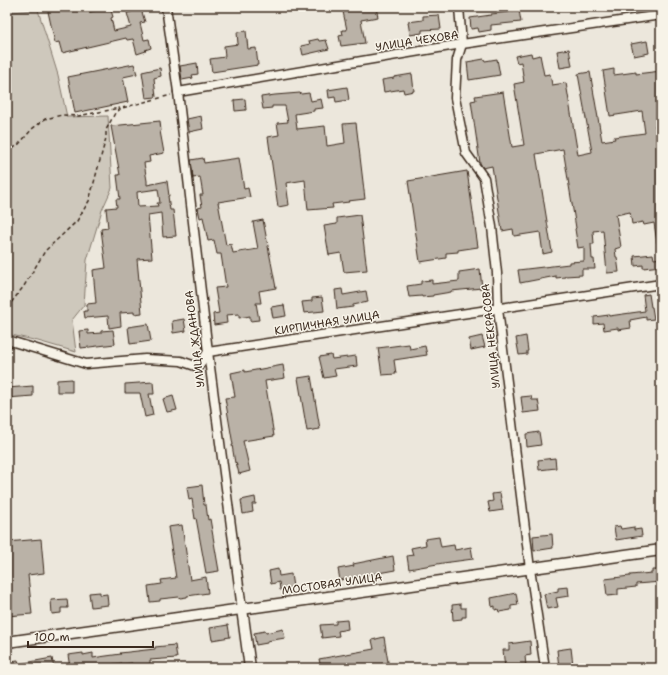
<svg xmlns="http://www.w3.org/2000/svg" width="668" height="675" viewBox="0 0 668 675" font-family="'Shantell Sans',sans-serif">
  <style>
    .green { fill: #cec8bc; stroke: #84796d }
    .building { fill: #bab2a7; stroke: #3b2a1e; fill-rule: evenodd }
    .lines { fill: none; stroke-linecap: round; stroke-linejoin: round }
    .minor-casing { stroke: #3b2a1e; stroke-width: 11 }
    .tertiary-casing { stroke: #3b2a1e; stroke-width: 13 }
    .path { stroke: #3b2a1e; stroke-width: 1.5; stroke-dasharray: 4 3; stroke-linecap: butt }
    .minor { stroke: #f7f3e8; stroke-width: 8 }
    .tertiary { stroke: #f7f3e8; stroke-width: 10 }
    .labels { text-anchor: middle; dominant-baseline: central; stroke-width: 3; stroke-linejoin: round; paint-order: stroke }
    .street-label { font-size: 11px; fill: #3b2a1e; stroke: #f7f3e8 }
  </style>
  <rect width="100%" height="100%" fill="#ece7dc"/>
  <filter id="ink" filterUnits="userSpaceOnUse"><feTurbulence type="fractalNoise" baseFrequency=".025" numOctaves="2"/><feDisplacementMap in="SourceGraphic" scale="8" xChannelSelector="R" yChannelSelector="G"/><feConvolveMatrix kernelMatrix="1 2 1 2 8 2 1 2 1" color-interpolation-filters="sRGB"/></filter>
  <g filter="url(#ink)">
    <polygon class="green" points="7,7 8,7 10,12 38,10 58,75 67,117 108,116 112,188 102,210 87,260 84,305 72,320 76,352 38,341 7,334"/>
    <g class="building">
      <polygon points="47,7 89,7 90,12 110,7 113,17 111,18 114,31 131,27 127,13 141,9 145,22 140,23 144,40 149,39 151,48 145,50 146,51 137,54 133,39 127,40 126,38 62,53 59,42 55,43"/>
      <polygon points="342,7 376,7 378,17 361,20 365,43 341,46 339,36 343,35 342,30 347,30"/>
      <polygon points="519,10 521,22 491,25 491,30 479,32 478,28 471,29 470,18 491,15 491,14 509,12 509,11"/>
      <polygon points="439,15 441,29 422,30 422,33 410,35 408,22 423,20 423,16"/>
      <polygon points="246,31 248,49 256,48 258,65 212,72 210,59 225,57 224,46 238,44 237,32"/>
      <polygon points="318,39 319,41 326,40 329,49 303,55 301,46 310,44 309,41"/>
      <polygon points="647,41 649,53 634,56 631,44"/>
      <polygon points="569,49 572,66 560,68 557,51"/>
      <polygon points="531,53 532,57 540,55 544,75 550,74 552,85 566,83 578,155 592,152 578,74 590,72 602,141 615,139 614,137 645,133 642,111 610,116 603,71 614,69 614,75 636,72 636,74 661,71 661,124 655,125 661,160 661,242 657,243 654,223 644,225 643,222 632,224 630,212 616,215 621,247 615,249 616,257 617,257 619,272 607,273 603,230 593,231 594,244 591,244 592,259 594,259 595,269 582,269 582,275 565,276 565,277 556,278 556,276 520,283 518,270 569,264 569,262 584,261 584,247 578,248 575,229 576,228 563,149 536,154 552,252 543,254 540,232 514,236 513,229 502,231 492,166 483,168 480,163 471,101 476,100 475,96 503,92 512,147 524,145 514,84 524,82 521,62 517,63 515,56"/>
      <polygon points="484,59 485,61 497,59 500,75 469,80 467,62"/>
      <polygon points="197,63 198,74 192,75 193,78 182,80 180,66"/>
      <polygon points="134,64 137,74 123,77 128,102 75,113 68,77"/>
      <polygon points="160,68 161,76 154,78 156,97 146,98 142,72"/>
      <polygon points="412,74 414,91 404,93 403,89 384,92 382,80 394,78 394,77"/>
      <polygon points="347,87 349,100 336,102 335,97 329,98 328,90"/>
      <polygon points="300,93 301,94 309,93 311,101 321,99 323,108 314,109 314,111 295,114 297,129 325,126 327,146 345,143 343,124 356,123 365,199 348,201 349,202 332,204 333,208 308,210 305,180 286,183 289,205 278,207 268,137 279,135 277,123 288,122 285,106 272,106 272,108 263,109 261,97 275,95"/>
      <polygon points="245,99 246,110 235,111 234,100"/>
      <polygon points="201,116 203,129 189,132 187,119"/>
      <path d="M160 121 161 131H160L164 153 149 156 150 162 144 163 147 181V185L167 181 169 196H168L170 210H173L176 236 163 237 161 213 148 215 152 258 137 259 142 313 134 314V312L120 313 121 326 109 328 108 316 85 318 84 311H87V304L96 303 93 270 106 268 101 229 108 228 106 208 117 207 116 199H120L117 175H120L111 126ZM158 189 160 203H157L158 206 138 207 137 192Z"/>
      <polygon points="203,158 204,163 239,158 244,189 248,188 250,197 218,202 226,245 231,244 233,253 258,249 253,222 263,220 276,288 259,291 261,303 256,303 259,320 250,321 250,316 239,318 239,314 226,315 227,323 214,325 213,314 219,313 215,288 226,287 221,254 217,254 214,240 208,241 203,217 200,218 198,208 202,207 200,195 203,195 200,177 193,178 191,160"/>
      <polygon points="467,171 478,247 458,250 458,252 446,253 446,258 420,262 408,181"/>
      <polygon points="360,215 367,270 344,272 341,253 329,255 324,226 337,224 337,218"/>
      <polygon points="653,254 654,259 661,258 661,266 643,268 643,265 635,266 634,256"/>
      <polygon points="480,269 482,288 451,291 451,292 433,295 433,296 422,297 422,296 409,297 407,286 421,284 421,281 432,280 432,284 459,281 459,272"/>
      <polygon points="342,289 343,295 366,291 368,302 353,305 353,307 337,309 335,290"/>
      <polygon points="649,294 651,307 652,307 654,319 646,320 646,317 630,320 631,328 618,330 618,328 604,330 603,323 594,324 594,317 609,315 609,316 645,311 643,295"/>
      <polygon points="322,297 324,311 304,313 302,302 312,301 312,298"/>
      <polygon points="284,305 286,316 273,318 271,307"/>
      <polygon points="184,319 186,331 173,333 172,321"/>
      <polygon points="148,324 151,341 130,344 128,327"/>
      <polygon points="88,330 88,334 101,333 101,331 113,330 115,344 81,348 79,331"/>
      <polygon points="482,336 485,347 471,350 469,339"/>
      <polygon points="526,336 528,351 527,351 527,354 519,355 516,338"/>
      <polygon points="409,344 410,349 425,346 427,355 394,360 396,374 382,375 378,348"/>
      <polygon points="331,355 332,359 356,356 357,366 334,369 336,376 324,378 319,357"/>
      <polygon points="283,365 285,378 265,381 274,436 243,441 250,471 239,474 236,462 235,463 232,445 233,445 225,398 235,397 231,373 245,370 245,372"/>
      <polygon points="311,376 320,429 307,431 298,378"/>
      <polygon points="72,379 72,392 57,392 57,380"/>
      <polygon points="153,382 154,394 149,394 153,415 145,417 140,393 125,393 125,384"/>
      <polygon points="33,386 33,396 7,398 7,388"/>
      <polygon points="173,396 177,410 167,412 163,399"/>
      <polygon points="531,396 532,400 538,400 540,411 523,413 521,397"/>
      <polygon points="539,432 541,445 527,447 526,434"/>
      <polygon points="555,458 556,468 539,470 538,460"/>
      <polygon points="202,485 204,505 206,505 208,520 210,519 219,571 206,573 196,518 195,519 192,499 189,500 187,487"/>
      <polygon points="500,493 503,510 490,512 488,502 493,501 492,494"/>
      <polygon points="255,497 256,504 252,504 253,512 243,514 241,500"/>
      <polygon points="182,525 190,580 206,577 208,593 187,596 187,597 180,598 179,597 160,599 160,601 150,602 148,586 162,584 161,580 176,578 168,527"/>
      <polygon points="620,526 621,529 634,527 634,530 641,529 642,536 616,540 614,527"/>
      <polygon points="552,534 553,548 534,551 533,536"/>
      <polygon points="439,537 441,547 454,545 455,550 471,547 473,559 443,563 409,569 407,556 413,555 411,548 426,545 425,539"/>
      <polygon points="41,539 44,573 28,575 32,614 7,616 7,542"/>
      <polygon points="393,556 395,570 340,580 338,569 354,566 353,564"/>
      <polygon points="278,569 279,576 291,574 293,587 280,590 279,582 271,584 269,571"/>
      <polygon points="652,570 661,570 661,582 636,584 636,587 618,589 618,595 607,596 605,579 630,576 630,575 652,573"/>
      <polygon points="568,587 569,596 556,598 558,607 547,609 544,594 558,591 558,588"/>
      <polygon points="100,592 100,595 107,594 108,605 91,607 89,593"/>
      <polygon points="516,593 518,605 511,606 511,610 499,612 498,609 495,610 495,606 492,607 491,598"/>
      <polygon points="67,599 68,608 61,608 61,613 52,614 51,600"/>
      <polygon points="461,604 461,608 466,608 466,617 462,617 462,619 453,620 452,605"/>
      <polygon points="347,620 348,629 338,631 339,636 322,638 320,625 336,624 336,621"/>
      <polygon points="228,625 230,637 212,640 210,628"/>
      <polygon points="283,629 285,638 267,641 267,643 256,645 254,633 265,631 266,633"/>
      <polygon points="384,637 389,668 321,668 319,659 374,649 372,640"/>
      <polygon points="530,641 531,655 525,656 526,666 505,668 503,650 509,650 509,644"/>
      <polygon points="175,645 177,658 150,660 150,664 132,666 132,663 122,664 122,663 87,668 70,668 68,655 83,653 83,655 93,653 93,658 99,657 121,654 120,653 155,649 155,647"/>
      <polygon points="571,648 573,665 559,667 557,650"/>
      <polygon points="52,658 54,668 12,668 11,661 18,660 19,664"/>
    </g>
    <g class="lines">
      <g class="minor-casing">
        <g id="minor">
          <polyline points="166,7 178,92 208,352 242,609"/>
          <polyline points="459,7 462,44 457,60 455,98 466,153 484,178 492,227 497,273 498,309 530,569 545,668"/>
          <polyline points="178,92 462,44 661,15"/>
          <polyline points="7,340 86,364 145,359 181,361 198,367 208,352 661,284"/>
        </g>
      </g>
      <g class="tertiary-casing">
        <g id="tertiary">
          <polyline points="242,609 250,668"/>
          <polyline points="7,642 661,550"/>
        </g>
      </g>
      <g class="path">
        <polyline points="7,153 19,144 32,129 45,119 62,115 78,116 120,108"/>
        <polyline points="7,308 24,286 45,251 77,221 89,201 106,138 106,130 115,113 122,108 171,95"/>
      </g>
      <use href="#minor" class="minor"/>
      <use href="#tertiary" class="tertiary"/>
    </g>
  </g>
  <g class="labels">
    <g class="street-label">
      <text transform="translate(417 41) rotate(-9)">УЛИЦА ЧЕХОВА</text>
      <text transform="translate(327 323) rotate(-9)">КИРПИЧНАЯ УЛИЦА</text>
      <text transform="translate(491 336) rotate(-96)">УЛИЦА НЕКРАСОВА</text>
      <text transform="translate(195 339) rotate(-97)">УЛИЦА ЖДАНОВА</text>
      <text transform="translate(332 584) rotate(-8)">МОСТОВАЯ УЛИЦА</text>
    </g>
  </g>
  <rect width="668" height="675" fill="none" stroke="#f7f3e8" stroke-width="24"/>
  <rect x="12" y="12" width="644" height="651" fill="none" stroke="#3b2a1e" stroke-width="1.5" filter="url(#ink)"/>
  <path d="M28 641v6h125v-6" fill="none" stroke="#3b2a1e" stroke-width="2"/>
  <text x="34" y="641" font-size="12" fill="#3b2a1e" stroke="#f7f3e8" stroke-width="3" paint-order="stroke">100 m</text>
</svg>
